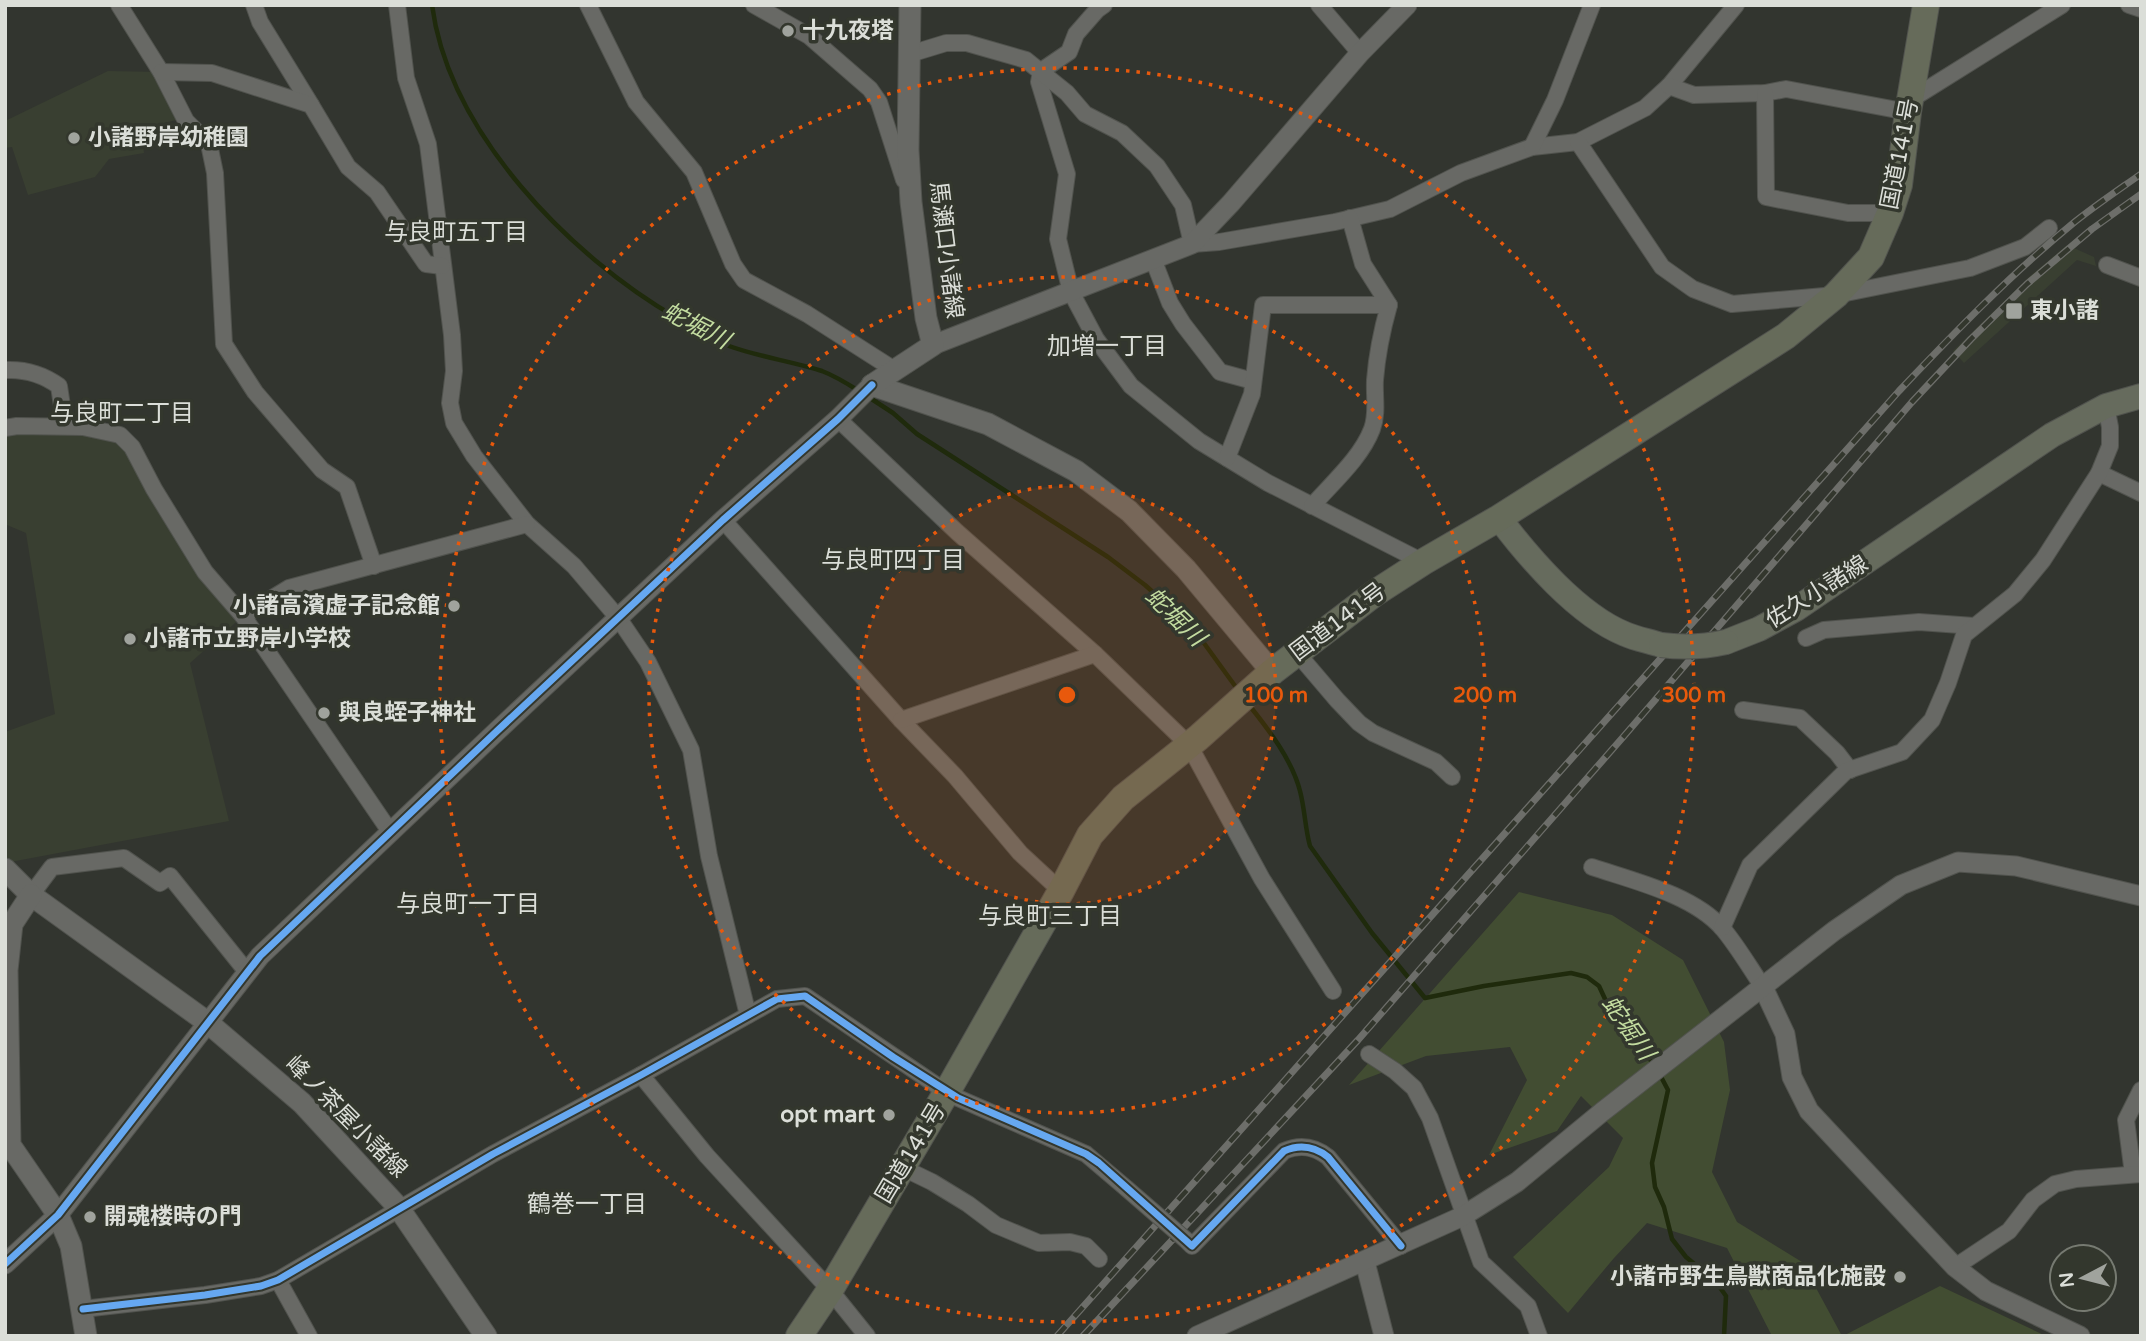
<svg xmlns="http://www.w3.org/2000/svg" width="2146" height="1341" viewBox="0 0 2146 1341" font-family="'Varela Round','Noto Sans JP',sans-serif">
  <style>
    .built { fill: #393f31 }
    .green { fill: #424d32 }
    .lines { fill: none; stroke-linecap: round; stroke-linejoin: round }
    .stream { stroke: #1f2a0c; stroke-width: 4.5 }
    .minor-casing { stroke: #51534e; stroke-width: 18 }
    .tertiary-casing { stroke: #51534e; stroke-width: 21 }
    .secondary-casing { stroke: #51534e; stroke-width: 23 }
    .primary-casing { stroke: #51534e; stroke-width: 26 }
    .trunk-casing { stroke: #51534e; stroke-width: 28 }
    .minor { stroke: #686965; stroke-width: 16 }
    .tertiary { stroke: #686965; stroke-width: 19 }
    .secondary { stroke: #686965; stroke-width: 21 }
    .primary { stroke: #666b5d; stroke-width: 24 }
    .trunk { stroke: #666b5a; stroke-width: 26 }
    .rail-casing { stroke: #6d6e6a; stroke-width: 7 }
    .rail { stroke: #33372d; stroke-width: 4.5; stroke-dasharray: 13; stroke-linecap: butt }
    .minor-bridge-casing { stroke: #51534e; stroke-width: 18; stroke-linecap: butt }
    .primary-bridge-casing { stroke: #51534e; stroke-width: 26; stroke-linecap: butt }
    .minor-bridge { stroke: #686965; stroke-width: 16 }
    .primary-bridge { stroke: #666b5d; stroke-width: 24 }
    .cycleway-casing { stroke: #33372d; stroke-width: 11 }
    .cycleway { stroke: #66a8f1; stroke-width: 7 }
    .ring { fill: none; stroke: #e8590c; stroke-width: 3.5; stroke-dasharray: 3.5 7 }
    .poi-dot { fill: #a0a39d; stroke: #33372d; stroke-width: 2.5 }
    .labels { text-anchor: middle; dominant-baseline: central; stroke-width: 7; stroke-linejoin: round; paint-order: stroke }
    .poi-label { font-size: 23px; font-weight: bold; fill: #dbded8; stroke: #33372d; text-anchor: start }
    .street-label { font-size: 23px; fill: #dbded8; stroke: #33372d }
    .neighbourhood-label { font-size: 24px; fill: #dbded8; stroke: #33372d }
    .water-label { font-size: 24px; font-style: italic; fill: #c3dca0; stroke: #33372d }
    .centre { fill: #e8590c; stroke: #33372d; stroke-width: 3.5 }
    .ring-label { font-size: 21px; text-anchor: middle; font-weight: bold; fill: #e8590c; stroke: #33372d; stroke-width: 7; stroke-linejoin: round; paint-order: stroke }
  </style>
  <rect width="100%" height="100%" fill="#32352f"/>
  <g class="built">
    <polygon points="108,71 161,72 184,118 141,129 144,153 109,159 95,177 28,195 12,147 5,148 5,121"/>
    <polygon points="2067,245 2094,257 2096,266 2077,260 1964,363 1953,351 2029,277"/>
    <polygon points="17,426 120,435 243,616 190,663 229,821 5,863 5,732 55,714 26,533 7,525 5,520 5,438"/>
  </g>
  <g class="green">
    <polygon points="1519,892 1612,915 1683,960 1724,1042 1730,1090 1712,1172 1737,1222 1802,1262 1842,1336 1772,1336 1727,1248 1647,1223 1614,1258 1568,1313 1513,1257 1609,1167 1623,1138 1581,1096 1557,1131 1489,1155 1527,1080 1510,1047 1426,1056 1349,1085"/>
    <polygon points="1940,1286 2046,1336 1843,1336"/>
  </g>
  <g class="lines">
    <g class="stream">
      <path d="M432 5C449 133 570 256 677 318 694 328 711 339 729 346 759 357 791 361 822 371 835 376 848 384 859 391"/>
      <polyline points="867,396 893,413 917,434 1108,557 1145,585 1193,628 1238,690"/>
      <path d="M1249 705C1269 730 1292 760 1300 791 1305 810 1305 828 1310 846L1372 933 1425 998 1484 986 1571 973 1587 977 1599 986 1611 1012 1643 1047 1654 1066"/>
      <polyline points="1659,1073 1668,1090 1652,1163 1655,1187 1664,1207 1672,1239 1686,1257 1716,1282 1726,1296 1724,1336"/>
    </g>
    <g class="minor-casing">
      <g id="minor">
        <polyline points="119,5 161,72 186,121 209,144 215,173 224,344 255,392 322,470 347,487 374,566"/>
        <polyline points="254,5 260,22 311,105"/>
        <polyline points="397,5 406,78 428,144 452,335 454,371 450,403 454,423 474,456 527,524 574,566 619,619 648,662 691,750 709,856 748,1015"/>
        <polyline points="588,5 636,102 694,172 733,264 744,280 807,314 893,369"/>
        <polyline points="754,5 809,36 870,89 879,102 904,180"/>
        <polyline points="1104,5 1097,10 1076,34 1069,52 1041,71 1039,82 1067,174 1058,239 1071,292 1096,339 1131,386 1199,441 1268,483 1423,562"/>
        <polyline points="1319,5 1360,53"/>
        <polyline points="2129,5 2141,9"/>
        <polyline points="910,54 946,43 967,43 1026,60 1067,93 1085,114 1122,133 1157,166 1183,205 1192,244 1219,242 1335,222 1390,209 1461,173 1532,147 1578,142 1645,108 1669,86 1736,5"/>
        <polyline points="161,72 212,73 311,105 348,167 377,192 426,264 442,266"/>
        <polyline points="1669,86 1694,95 1765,93 1786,89 1908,112"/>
        <polyline points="1765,93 1766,197 1848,213 1890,213"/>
        <polyline points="1910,100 2062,5"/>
        <polyline points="1578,142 1662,267 1693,289 1732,304 1836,295 1970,268 2025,247 2049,228"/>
        <polyline points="1532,147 1555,100 1592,5"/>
        <polyline points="1350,218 1363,264 1389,305"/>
        <polyline points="1153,259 1170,303 1183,324 1220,372 1253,381"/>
        <polyline points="2107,265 2141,278"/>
        <path d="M5 370C25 369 44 375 59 386L65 426"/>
        <polyline points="838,419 957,532 1095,654 1189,745 1262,879 1333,991"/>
        <polyline points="5,428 17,426 83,427 120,435 132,447 154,489 205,572 243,616 391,833"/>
        <path d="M1227 458 1252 394 1263 305H1389C1382 330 1377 354 1375 380 1374 396 1378 413 1372 429 1361 458 1332 483 1312 506"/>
        <polyline points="2099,473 2141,493"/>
        <polyline points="723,520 901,720 955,776 1020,853 1061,891"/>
        <polyline points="243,616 289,588 527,524"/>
        <polyline points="1806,638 1824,630 1919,622 1974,626"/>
        <polyline points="1297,653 1337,700 1359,723 1373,733 1436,762 1452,777"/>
        <polyline points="1743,710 1800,718 1837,753 1850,770"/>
        <polyline points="901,720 1095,654"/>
        <path d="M1592 867C1634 881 1694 895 1723 929 1738 947 1750 968 1763 987"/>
        <polyline points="31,895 52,867 124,858 160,883 170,876 247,972"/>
        <polyline points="1722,928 1750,865 1846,771 1902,752 1932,720 1948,683 1964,635 2015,594 2043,560 2099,473 2110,446 2110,427 2106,406"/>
        <polyline points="1369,1054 1395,1071 1414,1088 1430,1118 1481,1262 1528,1306 1539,1336"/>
        <polyline points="641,1075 707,1156 830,1290 867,1336"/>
        <polyline points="901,1167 932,1182 968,1204 996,1225 1039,1243 1070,1242 1086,1246 1099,1259"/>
        <polyline points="2133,1174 2126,1120 2141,1090"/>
        <path d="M1186 1240 1192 1246 1284 1151C1300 1144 1314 1146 1328 1157L1401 1246"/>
        <polyline points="1955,1267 2009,1231 2033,1200 2055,1184 2076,1179 2141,1174"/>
        <polyline points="278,1280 309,1336"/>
        <polyline points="83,1309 205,1295 261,1286 278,1280 493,1154 641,1075 777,999 805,996 936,1085 958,1098 1086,1154 1126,1188"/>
      </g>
    </g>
    <g class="tertiary-casing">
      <g id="tertiary">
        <polyline points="933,345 1192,244 1231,203 1360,53 1407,5"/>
        <polyline points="1763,987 1785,1034 1792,1077 1809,1111 1955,1267 1986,1291 2080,1336"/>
        <polyline points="1365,1262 1384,1336"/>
        <polyline points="5,1264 58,1215 260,956 497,731 723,520 838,419 872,385"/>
        <polyline points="1197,1336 1463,1216 1517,1182 1602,1112 1834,931 1901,885 1958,862 2016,866 2141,896"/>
      </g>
    </g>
    <g class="secondary-casing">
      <g id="secondary">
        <polyline points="872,385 988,424 1076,471 1129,511 1186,569 1272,672"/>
        <polyline points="872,385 933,345 926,318 911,202 908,150 910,5"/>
        <polyline points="5,869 31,895 207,1022 302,1103 398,1207 486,1336"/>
        <polyline points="31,895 12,924 7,970 10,1145 58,1215 71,1246 86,1336"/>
      </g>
    </g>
    <g class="primary-casing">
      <g id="primary">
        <path d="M1499 518C1529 558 1578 615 1625 634 1636 639 1649 641 1661 645"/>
        <polyline points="1726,642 1759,629 1796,609 2052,435 2106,406 2141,396"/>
      </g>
    </g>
    <g class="trunk-casing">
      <polyline id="trunk" points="799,1336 830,1290 952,1083 1061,891 1090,835 1123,798 1198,738 1272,672 1375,593 1423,562 1499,518 1786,336 1836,295 1871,257 1890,213 1899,185 1908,112 1926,5"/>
    </g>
    <use href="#minor" class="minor"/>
    <use href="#tertiary" class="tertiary"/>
    <use href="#secondary" class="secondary"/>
    <use href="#primary" class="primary"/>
    <use href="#trunk" class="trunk"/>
    <g class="rail-casing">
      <g id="rail">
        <path d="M1057 1336 1899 391C1954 333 2009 276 2071 225 2093 207 2117 191 2141 174"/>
        <polyline points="1083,1336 1358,1040 1624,736 1912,402 1971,339 2027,284 2092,229 2141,194"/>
      </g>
    </g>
    <use href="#rail" class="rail"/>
    <g class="minor-bridge-casing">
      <polyline id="minor-bridge" points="1126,1188 1186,1240"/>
    </g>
    <g class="primary-bridge-casing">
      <path id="primary-bridge" d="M1661 645C1684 648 1704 647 1726 642"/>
    </g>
    <use href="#minor-bridge" class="minor-bridge"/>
    <use href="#primary-bridge" class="primary-bridge"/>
    <g class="cycleway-casing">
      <g id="cycleway">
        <polyline points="5,1264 58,1215 260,956 497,731 723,520 838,419 872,385"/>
        <path d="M83 1309 205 1295 261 1286 278 1280 493 1154 641 1075 777 999 805 996 893 1057 958 1098 1086 1154 1099 1163 1192 1246 1284 1151C1300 1144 1314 1146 1328 1157L1401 1246"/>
      </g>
    </g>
    <use href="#cycleway" class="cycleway"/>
  </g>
  <circle cx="1067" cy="695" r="209" fill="#e8590c" fill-opacity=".12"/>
  <g class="ring">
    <circle cx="1067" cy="695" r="209"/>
    <circle cx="1067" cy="695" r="418"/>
    <circle cx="1067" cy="695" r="627"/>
  </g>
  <g class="poi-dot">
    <circle cx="788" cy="31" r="7"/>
    <circle cx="74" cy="138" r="7"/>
    <rect x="2005" y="302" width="18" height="18" rx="3.5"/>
    <circle cx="454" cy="606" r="7"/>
    <circle cx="130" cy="639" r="7"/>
    <circle cx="324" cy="713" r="7"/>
    <circle cx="889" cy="1115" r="7"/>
    <circle cx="90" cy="1217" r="7"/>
    <circle cx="1900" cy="1277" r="7"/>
  </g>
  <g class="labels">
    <g class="poi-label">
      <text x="802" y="31">十九夜塔</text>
      <text x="88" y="138">小諸野岸幼稚園</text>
      <text x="2030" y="311">東小諸</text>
      <text x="440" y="606" text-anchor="end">小諸高濱虚子記念館</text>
      <text x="144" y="639">小諸市立野岸小学校</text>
      <text x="338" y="713">與良蛭子神社</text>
      <text x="875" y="1115" text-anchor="end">opt mart</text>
      <text x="104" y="1217">開魂楼時の門</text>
      <text x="1886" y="1277" text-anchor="end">小諸市野生鳥獣商品化施設</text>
    </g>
    <g class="street-label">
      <text transform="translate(1900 154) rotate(-79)">国道141号</text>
      <text transform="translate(946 250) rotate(83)">馬瀬口小諸線</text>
      <text transform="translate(1817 592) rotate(-32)">佐久小諸線</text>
      <text transform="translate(1338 622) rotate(-37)">国道141号</text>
      <text transform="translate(346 1117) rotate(45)">峰ノ茶屋小諸線</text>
      <text transform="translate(911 1153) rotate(-59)">国道141号</text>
    </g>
    <g class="neighbourhood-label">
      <text x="456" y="232">与良町五丁目</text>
      <text x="1107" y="346">加増一丁目</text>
      <text x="122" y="413">与良町二丁目</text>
      <text x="893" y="560">与良町四丁目</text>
      <text x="468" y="904">与良町一丁目</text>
      <text x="1050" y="916">与良町三丁目</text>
      <text x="587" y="1204">鶴巻一丁目</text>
    </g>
    <g class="water-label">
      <text transform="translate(696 326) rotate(27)">蛇堀川</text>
      <text transform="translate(1175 617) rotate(44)">蛇堀川</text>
      <text transform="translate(1628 1028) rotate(55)">蛇堀川</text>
    </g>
  </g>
  <circle cx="1067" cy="695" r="10" class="centre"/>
  <g class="ring-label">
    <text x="1276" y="702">100 m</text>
    <text x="1485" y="702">200 m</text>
    <text x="1694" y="702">300 m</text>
  </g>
  <rect width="2146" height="1341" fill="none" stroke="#dbded8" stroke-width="14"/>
  <g transform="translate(2083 1278) rotate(263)"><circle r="33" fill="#33372d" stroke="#767a71" stroke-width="2"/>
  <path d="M0-5L12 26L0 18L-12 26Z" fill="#a0a39d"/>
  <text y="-10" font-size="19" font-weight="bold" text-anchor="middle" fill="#dbded8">N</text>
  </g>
</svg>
